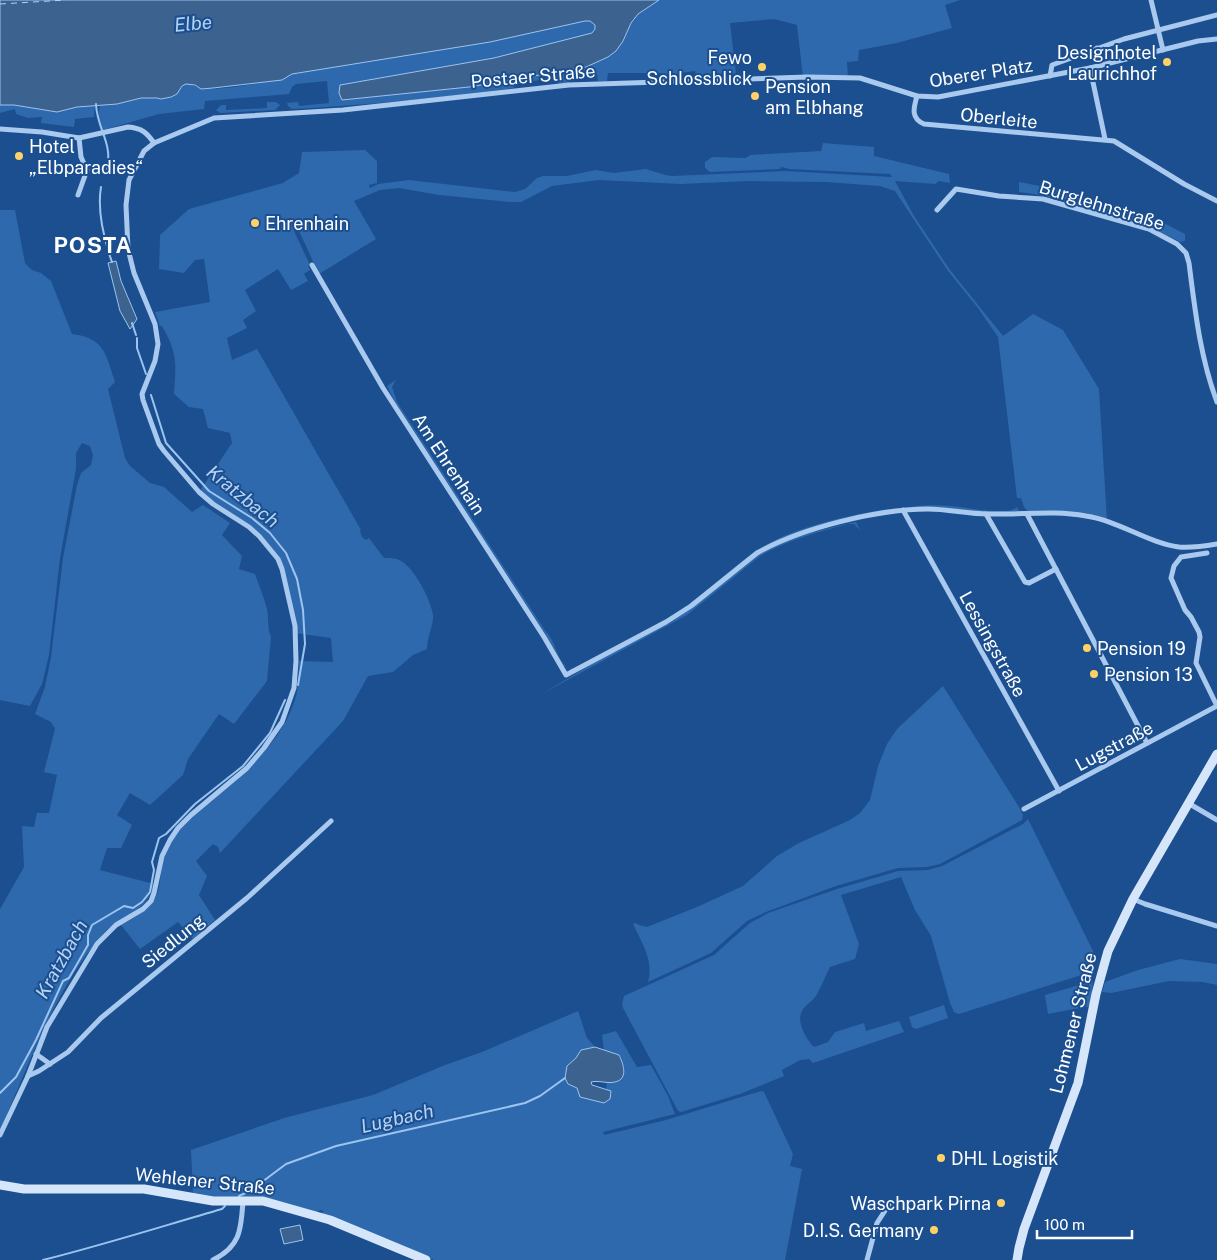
<svg xmlns="http://www.w3.org/2000/svg" width="1217" height="1260" viewBox="0 0 1217 1260" font-family="'Public Sans',sans-serif">
  <style>
    .green { fill: #2e69ad }
    .water { fill: #3c6290; stroke: #9cc4f0 }
    .lines { fill: none; stroke-linecap: round; stroke-linejoin: round }
    .stream { stroke: #9cc4f0; stroke-width: 2 }
    .ferry { stroke: #b5d3f5; stroke-width: 1; stroke-dasharray: 6 5; stroke-linecap: butt }
    .street { stroke: #a9c9ee; stroke-width: 5 }
    .secondary { stroke: #d6e6fa; stroke-width: 9 }
    .poi-dot { fill: #ffd166; stroke: #1b4f8f; stroke-width: 2 }
    .labels { text-anchor: middle; dominant-baseline: central; stroke-width: 4; stroke-linejoin: round; paint-order: stroke }
    .poi-label { font-size: 18px; fill: #fff; stroke: #1b4f8f; text-anchor: start }
    .street-label { font-size: 18px; fill: #fff; stroke: #1b4f8f }
    .water-label { font-size: 19px; font-style: italic; fill: #b5d3f5; stroke: #1b4f8f }
    .district-label { font-size: 22px; font-weight: bold; letter-spacing: 1px; fill: #fff; stroke: #1b4f8f }
  </style>
  <rect width="100%" height="100%" fill="#1b4f8f"/>
  <g class="green">
    <path d="M659 0H960L945 5 952 28 897 43 859 50 858 61 847 62 848 78H803L797 25 774 19 730 23 736 74H731L730 72 721 73V76L696 75 695 71 680 73V78L672 79V77H668V79H663L661 73H608L607 81H598L597 75 574 77 571 79 569 83 559 84 557 77 516 84 513 88C439 98 366 105 292 109L288 106 287 103 298 102 299 106 329 103 327 81 296 84 292 87 289 94 205 101 204 109 159 114 103 130 98 117 100 105C115 104 129 100 143 98 153 97 162 100 171 97 178 94 180 88 186 84 193 83 197 89 204 89 230 89 256 83 282 80L292 74 490 42 585 21H590L595 25V29L592 33 494 58 340 85 339 93 342 100 469 87 586 67 608 57 623 41 631 23 638 14Z"/>
    <polygon points="267,102 276,102 280,105 275,110 220,113 216,110 221,105 226,105 226,110 267,108"/>
    <polygon points="0,105 14,105 57,112 77,107 95,105 94,117 75,119 74,127 41,123 42,117 28,118 16,114 15,109 0,113"/>
    <path d="M823 143 874 147V156L949 174 950 183 939 181 935 184 895 181 914 216 950 270 1003 336 1033 314 1063 330 1099 389 1107 521 1028 511 1024 507 1021 498H1017L998 337 978 308 948 271 895 191 880 186 826 182 749 181 681 184 599 180 552 186 521 202H510L439 195 399 188 380 190 354 201 376 239 319 274 298 229 294 231 310 265 308 266 310 270 304 274 308 281 291 290 278 269 245 290 256 311 243 320 247 328 227 338 232 360 257 349 361 530 360 531 362 537 366 540 369 538 384 558C388 558 395 558 399 560 413 565 431 600 433 615 434 624 427 637 427 649L413 655 393 672 368 676 343 721 220 853 218 847 213 844 196 861 207 876 199 895 215 920 193 939 178 922 140 949 121 925C132 919 144 913 152 903 161 892 160 873 163 859 165 849 173 838 180 829 191 814 208 803 222 791 253 766 288 733 297 692 299 682 298 671 299 661L333 662 331 638 295 633 278 559 259 536 199 492 232 443 230 433 208 428 203 409 189 407 174 394C176 363 178 354 162 326H160L155 312 210 302 204 259 195 260 184 273 159 269 160 235 189 209 283 183 299 173 302 152 365 150 377 161V183L369 185 370 188 378 184 409 180 515 192 525 189 537 178 543 176H567L595 170 614 173 646 169 665 175 672 176 786 171 892 177 890 174 789 169 782 167 779 169 710 172 705 168V162L712 157 746 158 750 155 821 151Z"/>
    <path d="M1019 182 1071 192 1152 217 1185 234V241L1180 242C1154 227 1127 219 1098 211 1071 203 1046 195 1019 192Z"/>
    <path d="M0 210H15L25 263 32 270 41 273 51 281 72 334C105 338 106 355 115 382L108 389 125 458 130 466 150 483 164 487 192 512 203 505 230 523 222 535 242 556 239 569 255 574C259 586 264 597 267 609 269 618 267 629 271 637L267 681 234 724 219 714 188 759 183 775 150 805 130 793 117 815 132 825 121 848H107L100 870 154 884C146 914 122 913 104 933 54 989 30 1063 0 1130V909L24 867 22 826 34 827 37 813H49L57 775 44 772 55 729 51 722 35 714 45 687 51 657 63 558 77 485 81 473 91 465 93 455 90 446 82 443 76 453V469L60 558 49 655 42 684 30 706 0 700Z"/>
    <path d="M396 380 392 387 397 402 546 632C557 642 556 662 570 669L576 668C613 646 653 629 688 605 715 586 738 561 766 545 796 527 856 513 890 509 910 507 930 504 950 506 966 507 980 511 996 511 1003 511 1012 512 1017 507L1019 511C989 516 958 507 928 507 884 508 816 523 776 541 745 555 718 585 690 604 665 623 636 637 608 651 595 657 584 667 571 670L563 665 546 635 394 400 387 386Z"/>
    <path d="M856 522 860 530 854 524H848C818 532 787 540 760 556L687 615 538 696 606 656 668 624 692 608 760 554C789 537 823 529 856 522Z"/>
    <path d="M943 686 1019 807 1023 815 1022 820 940 864 927 867 898 868 836 886 766 912 747 921 711 953 648 982C654 961 642 943 633 924L635 923 639 925 647 927 697 907 743 886 777 856 799 843 850 820 860 813 870 800 878 766 887 744 897 729Z"/>
    <path d="M1028 819 1094 953 1091 956 1094 971 959 1014 954 1012 950 1003 931 936 915 910 901 877 841 895 859 944 855 959 830 967C825 977 821 987 816 996 812 1002 805 1005 802 1011 796 1022 806 1039 814 1047L828 1042 835 1032 864 1023 866 1031 899 1021 904 1032 813 1063 809 1059 800 1060 782 1070 784 1076 740 1094 681 1112 678 1111 623 1008 622 1004 624 996 714 955 750 923 768 913 837 889 898 871 928 870 942 866 1023 824Z"/>
    <polygon points="1180,959 1217,964 1217,985 1203,982 1169,981 1111,993 1102,992 1105,982 1138,970"/>
    <polygon points="1093,981 1090,1006 1048,1014 1045,995"/>
    <polygon points="944,1005 948,1018 916,1029 912,1027 909,1017"/>
    <polygon points="578,1011 587,1038 595,1047 581,1050 576,1058 567,1066 568,1084 577,1088 611,1091 606,1089 607,1082 614,1082 619,1055 604,1050 602,1035 616,1031 637,1067 651,1065 668,1096 675,1114 603,1132 604,1135 666,1120 761,1091 764,1092 793,1154 790,1166 802,1169 785,1260 434,1260 390,1240 321,1213 324,1211 321,1210 316,1212 264,1198 214,1198 193,1194 191,1150 284,1118 373,1095 445,1065 482,1052"/>
  </g>
  <g class="water">
    <polygon points="0,0 659,0 638,14 631,23 623,41 616,51 608,57 586,67 469,87 342,100 339,93 340,85 494,58 592,33 595,29 595,25 590,21 585,21 490,42 292,74 282,80 213,88 201,89 195,85 186,84 182,86 177,94 171,97 161,99 157,98 141,98 117,104 77,107 57,112 14,105 0,105"/>
    <polygon points="116,261 121,281 137,319 130,329 120,311 108,263"/>
    <path d="M595 1047 619 1055C623 1063 629 1079 615 1082 607 1084 599 1080 591 1082L592 1085 611 1091 610 1099 604 1103 580 1097 577 1088 568 1084 565 1078 567 1066 576 1058 581 1050Z"/>
    <polygon points="300,1225 303,1240 284,1244 280,1229"/>
  </g>
  <g class="lines">
    <g class="stream">
      <path d="M96 104C97 130 113 142 107 169"/>
      <path d="M101 187C97 210 104 240 112 262"/>
      <polyline points="132,323 136,335"/>
      <polyline points="137,338 137,348 146,374"/>
      <polyline points="151,395 166,443 209,491 252,518 270,533 286,553 297,579 303,610 305,644 298,685"/>
      <polyline points="0,1093 16,1077 36,1040 63,981 69,978 88,945 88,935 92,925 124,906 133,908 142,902 150,892 154,870 152,862 159,838 166,834 195,804 243,766 270,733 285,700"/>
      <polyline points="239,1196 250,1191 286,1164 336,1146 525,1103 540,1096 565,1078"/>
      <path d="M43 1260C103 1245 163 1226 222 1209L225 1206"/>
    </g>
    <polyline class="ferry" points="0,4 66,0"/>
    <g class="street">
      <polyline points="1151,0 1163,50"/>
      <polyline points="1097,48 1100,66"/>
      <polyline points="1090,68 1105,139"/>
      <polyline points="1050,76 1052,65 1124,39 1217,15"/>
      <path d="M917 96C914 107 910 118 924 124L1114 141 1184 184 1217 201"/>
      <path d="M0 129 42 132 79 138 128 127C142 128 147 133 154 143"/>
      <polyline points="78,195 87,170 81,157 79,138"/>
      <path d="M937 210 956 189 999 196 1043 199 1149 229 1177 244 1186 253 1189 263C1195 310 1200 357 1217 402"/>
      <path d="M312 265 383 388 544 637 566 675 666 622 691 606 757 553C801 528 878 509 928 509 948 509 968 514 988 514 1021 515 1054 510 1086 516 1119 521 1148 543 1179 547 1192 548 1205 546 1217 544"/>
      <polyline points="903,510 1059,791"/>
      <polyline points="986,514 1025,582 1029,583 1056,569"/>
      <polyline points="1027,514 1147,743"/>
      <polyline points="1207,553 1181,557 1174,566 1171,578 1185,610 1191,617 1199,632 1200,637 1196,663 1217,706"/>
      <polyline points="1188,803 1217,820"/>
      <polyline points="1024,809 1217,706"/>
      <polyline points="1133,899 1145,904 1217,926"/>
      <polyline points="36,1054 50,1064"/>
      <polyline points="28,1076 39,1071 68,1052 101,1018 247,898 331,821"/>
      <polyline points="0,1135 28,1076 47,1027 97,944 116,925 143,909 151,901 154,893 162,856 170,840 178,828 191,815 247,768 264,748 282,722 294,688 296,661 295,626 282,569 278,559 259,536 249,527 213,504 199,492 164,451 159,444 143,400 142,394 155,361 158,344 155,324 134,273 128,249 126,205 129,180 144,151 154,143 214,118 343,110 569,85 807,77 860,78 917,96 938,97 1090,68 1198,41 1217,39"/>
      <path d="M213 1260C241 1246 241 1229 243 1201"/>
      <polyline points="867,1260 877,1223 890,1203"/>
    </g>
    <g class="secondary">
      <polyline points="0,1185 24,1189 144,1189 213,1201 263,1201 330,1220 426,1260"/>
      <polyline points="1017,1260 1019,1248 1024,1229 1078,1083 1096,994 1108,951 1133,899 1217,754"/>
    </g>
  </g>
  <g class="poi-dot">
    <circle cx="1167" cy="62" r="5"/>
    <circle cx="762" cy="67" r="5"/>
    <circle cx="755" cy="96" r="5"/>
    <circle cx="19" cy="156" r="5"/>
    <circle cx="255" cy="223" r="5"/>
    <circle cx="1087" cy="648" r="5"/>
    <circle cx="1094" cy="674" r="5"/>
    <circle cx="941" cy="1158" r="5"/>
    <circle cx="1001" cy="1203" r="5"/>
    <circle cx="934" cy="1230" r="5"/>
  </g>
  <g class="labels">
    <g class="poi-label">
      <text x="1157" y="52" text-anchor="end">Designhotel<tspan x="1157" dy="21">Laurichhof</tspan></text>
      <text x="752" y="57" text-anchor="end">Fewo<tspan x="752" dy="21">Schlossblick</tspan></text>
      <text x="765" y="86">Pension<tspan x="765" dy="21">am Elbhang</tspan></text>
      <text x="29" y="146">Hotel<tspan x="29" dy="21">„Elbparadies“</tspan></text>
      <text x="265" y="223">Ehrenhain</text>
      <text x="1097" y="648">Pension 19</text>
      <text x="1104" y="674">Pension 13</text>
      <text x="951" y="1158">DHL Logistik</text>
      <text x="991" y="1203" text-anchor="end">Waschpark Pirna</text>
      <text x="924" y="1230" text-anchor="end">D.I.S. Germany</text>
    </g>
    <g class="street-label">
      <text transform="translate(981 73) rotate(-9)">Oberer Platz</text>
      <text transform="translate(533 76) rotate(-5)">Postaer Straße</text>
      <text transform="translate(999 118) rotate(6)">Oberleite</text>
      <text transform="translate(1102 205) rotate(17)">Burglehnstraße</text>
      <text transform="translate(449 464) rotate(57)">Am Ehrenhain</text>
      <text transform="translate(993 644) rotate(61)">Lessingstraße</text>
      <text transform="translate(1114 746) rotate(-28)">Lugstraße</text>
      <text transform="translate(173 941) rotate(-39)">Siedlung</text>
      <text transform="translate(1073 1023) rotate(-76)">Lohmener Straße</text>
      <text transform="translate(205 1181) rotate(6)">Wehlener Straße</text>
    </g>
    <g class="water-label">
      <text transform="translate(193 23) rotate(-5)">Elbe</text>
      <text transform="translate(243 496) rotate(39)">Kratzbach</text>
      <text transform="translate(61 959) rotate(-61)">Kratzbach</text>
      <text transform="translate(397 1118) rotate(-13)">Lugbach</text>
    </g>
    <g class="district-label">
      <text x="93" y="245">POSTA</text>
    </g>
  </g>
  <path d="M1037 1230v8h95v-8" fill="none" stroke="#ffffff" stroke-width="2.5"/>
  <text x="1044" y="1230" font-size="15" fill="#ffffff" stroke="#1b4f8f" stroke-width="4" paint-order="stroke">100 m</text>
</svg>
